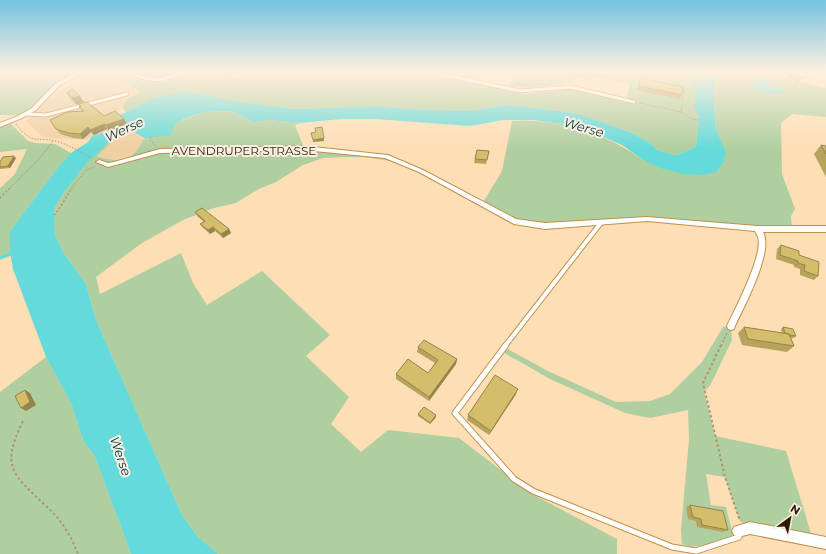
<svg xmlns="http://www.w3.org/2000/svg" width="826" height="554" viewBox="0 0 826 554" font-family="Montserrat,sans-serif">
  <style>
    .built { fill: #f0cfa2 }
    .green { fill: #b0cfa0 }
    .water { fill: #65dada }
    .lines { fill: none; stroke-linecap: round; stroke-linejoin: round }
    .stream { stroke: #65dada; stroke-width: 3 }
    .service-far2-casing { stroke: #c19049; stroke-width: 4.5 }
    .service-far1-casing { stroke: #c19049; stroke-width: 6 }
    .service-casing { stroke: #c19049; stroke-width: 7 }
    .minor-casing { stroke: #c19049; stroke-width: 2 }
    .path-far2 { stroke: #ae9470; stroke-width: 1; stroke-dasharray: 1.5 1.5; stroke-linecap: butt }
    .path-far1 { stroke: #ae9470; stroke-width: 1.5; stroke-dasharray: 2 2; stroke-linecap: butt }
    .path { stroke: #ae9470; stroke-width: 2; stroke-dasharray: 2.5 2.5; stroke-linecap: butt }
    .service-far2 { stroke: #fff; stroke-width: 3 }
    .service-far1 { stroke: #fff; stroke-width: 4 }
    .service { stroke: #fff; stroke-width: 5 }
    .minor { fill: #fff; fill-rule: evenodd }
    .wall { fill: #b6a35c }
    .shaded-wall { fill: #94854b }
    .building { fill: #d4be6b; stroke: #94854b }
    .labels { text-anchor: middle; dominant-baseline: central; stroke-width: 4; stroke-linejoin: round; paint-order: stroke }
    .street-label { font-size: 12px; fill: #2e1b00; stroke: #faefe2 }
    .water-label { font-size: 13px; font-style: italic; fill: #013c3c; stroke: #faefe2 }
  </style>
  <rect width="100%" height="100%" fill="#fddeb5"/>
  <g class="built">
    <polygon points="98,71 108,71 142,92 128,98 116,115 127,124 117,128 122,133 130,130 143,139 139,150 133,155 112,161 97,155 118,136 112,130 90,137 87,140 43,137 26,121 58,91 79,79"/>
    <polygon points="214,71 289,71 252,79 233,78"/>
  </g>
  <g class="green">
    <polygon points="0,71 77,71 50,88 31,109 19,115 0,115"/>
    <polygon points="108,71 121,71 143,82 168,82 193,71 214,71 233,78 252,79 289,71 410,71 525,94 573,89 626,100 630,84 596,77 591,81 576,77 574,82 532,88 508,86 517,71 700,71 699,81 693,90 696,90 694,106 699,119 696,147 676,155 667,153 657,150 650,143 632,133 580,114 521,106 507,105 470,111 411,109 377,106 294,109 229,100 191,92 182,92 156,97 127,112 122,108 128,98 141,92"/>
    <path d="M129 71H184C159 80 154 83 129 71Z"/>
    <path d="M717 71H775L782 78 826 88V117L792 114 781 123 782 174 795 209 791 216 792 229 647 219 545 226 514 221 482 204 502 171 512 121C564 119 602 132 645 161L726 152 716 129 713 95Z"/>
    <path d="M213 111H229L239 114 253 122 270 120 300 123 295 125 304 148 386 156 404 163 364 157H347L323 158 303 165 276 182 259 189 236 203 214 208 183 220 142 243 96 277 100 294 181 253 193 283 207 305 262 271 330 335 306 356 349 397 331 424 361 452 388 430 459 438 532 494 617 539V554H218L197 536 182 515 96 320 86 284 63 252 55 235 54 209 62 195 87 163 111 140 118 136 97 156C120 164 134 161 144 138 167 130 188 114 213 111Z"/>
    <polygon points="11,124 28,141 36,143 55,144 71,153 59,166 10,231 10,254 0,258 0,188 15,174 27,149 0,152 0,127"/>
    <path d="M731 326 732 340 710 386 704 391 715 436 786 451 813 540 750 528 740 521 725 477 706 474 711 505 726 507 733 534 731 537C715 542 699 551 682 544L681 529 689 440 688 410 650 418 625 413 550 379 501 351 504 347 548 371 616 402 650 401 670 394 702 362 723 327Z"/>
    <polygon points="46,357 71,403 83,440 95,457 131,554 0,554 0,392"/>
  </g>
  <g class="water">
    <polygon points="700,71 717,71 713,95 716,129 726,152 723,163 716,172 702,175 683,174 660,168 645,161 622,145 594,133 562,124 534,120 503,120 470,126 375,119 341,119 300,123 270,120 253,122 239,114 229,111 213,111 194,115 184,119 174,125 171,135 144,138 130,130 122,133 118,128 127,124 118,116 156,97 182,92 191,92 229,100 294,109 377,106 411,109 470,111 507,105 521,106 580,114 632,133 650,143 657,150 667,153 676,155 696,147 699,119 694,106 696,90 693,90 694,80 699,81"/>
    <polygon points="760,79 770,82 769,85 783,90 784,94 760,92 751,88 753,80"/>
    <polygon points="111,130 118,136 111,140 87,163 62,195 54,209 55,235 63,252 86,284 96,320 182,515 197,536 218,554 131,554 95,457 83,440 71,403 46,357 13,269 10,252 10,231 59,166 71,153 88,142 92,136"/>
  </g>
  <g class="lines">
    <polyline class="stream" points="0,258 13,253"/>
    <g class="service-far2-casing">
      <g id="service-far2">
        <path d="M125 71C151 83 161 82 187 71"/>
        <polyline points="425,71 520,91 571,87 634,102"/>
        <polyline points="800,74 811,75 817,71"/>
        <polyline points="26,114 46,115 127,94"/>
      </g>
    </g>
    <g class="service-far1-casing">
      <polyline id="service-far1" points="505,346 600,224"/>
    </g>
    <g class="service-casing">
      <polyline id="service" points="506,345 455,413 514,479 533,491 672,547 696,551 739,537 738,533"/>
    </g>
    <g class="minor-casing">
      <g id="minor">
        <polygon points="78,71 85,71 59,86 36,110 22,118 0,127 0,123 18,116 32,108 55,84"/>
        <path d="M304 146 388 155 423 170 516 219 545 223 647 217 757 226H826V232H763C774 251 744 307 735 326L734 329 731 330 728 329 727 326C735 309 764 254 758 237 758 236 755 232 755 231L647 221 545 229 514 224 419 172 385 158 304 150 160 153 108 167 96 162 99 160 108 163 114 162 160 149Z"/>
        <polygon points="750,522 826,537 826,549 750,534 738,537 734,535 732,531 734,527"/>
      </g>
    </g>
    <g class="path-far2">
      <polyline points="674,85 678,85 680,71"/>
      <polyline points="640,103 681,112 684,91 682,89"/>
      <polyline points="681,112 692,119 699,120"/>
      <path d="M16 124C33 147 37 135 59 142 71 146 82 153 93 159"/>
      <polyline points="151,137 150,140 156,146"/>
      <polyline points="9,189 40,158 53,141"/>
      <polyline points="71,189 86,170 95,167"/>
    </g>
    <g class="path-far1">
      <polyline points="0,198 10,188"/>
      <path d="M54 215C59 211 67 195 72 188"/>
      <polyline points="721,346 727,333"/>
    </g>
    <g class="path">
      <polyline points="721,345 703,383 725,477 740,521"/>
      <path d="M23 421C0 468 13 474 46 506 61 519 71 536 78 554"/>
    </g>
    <use href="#service-far2" class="service-far2"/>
    <use href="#service-far1" class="service-far1"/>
    <use href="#service" class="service"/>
    <use href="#minor" class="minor"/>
  </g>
  <g class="wall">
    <polygon points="778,71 795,71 801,79 798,83"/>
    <polygon points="640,78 682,95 680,99 637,90"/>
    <polygon points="67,93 80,96 84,102 76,104 71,100"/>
    <polygon points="78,104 104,116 127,124 109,131 107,129 94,135 91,132 83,139 73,138 60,134 50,120 82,111 79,107 80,107"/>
    <polygon points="821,145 826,146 826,177 814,154"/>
    <polygon points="477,150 489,151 486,164 474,163"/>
    <polygon points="16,158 10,168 0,169 0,162"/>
    <polygon points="195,212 229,229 231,233 223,238 215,231 210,234 202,227 200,224 204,222 197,216"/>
    <polygon points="781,245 799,255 818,276 814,280 800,275 800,269 794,267 794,265 776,259 777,249"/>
    <polygon points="744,327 782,333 781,329 783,327 796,336 794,338 791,338 794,346 787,352 742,345 738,333"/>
    <polygon points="418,347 457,359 456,364 429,401 396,379 396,374 428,373 435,363 417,352"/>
    <polygon points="516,394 489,435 467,420 468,415"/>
    <polygon points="418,414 436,417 430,424 418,416"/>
    <polygon points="690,505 728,530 723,532 697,527 696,521 688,519 686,507"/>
  </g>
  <g class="shaded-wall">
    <polygon points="225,71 242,71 242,73 226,74"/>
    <polygon points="80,96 84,102 76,104 72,98"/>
    <polygon points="124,119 127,124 109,131 106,125"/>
    <polygon points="104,124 107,129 94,135 90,130"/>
    <polygon points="88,127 91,132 83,139 80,134"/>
    <polygon points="324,138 324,141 313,142 313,140"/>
    <polygon points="14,156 16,158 10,168 8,166"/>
    <polygon points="213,227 215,231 210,234 208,230"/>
    <polygon points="229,229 231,233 223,238 221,234"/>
    <polygon points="457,359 456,364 429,401 429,397"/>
    <polygon points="518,389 516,394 489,435 491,431"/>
    <polygon points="25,390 30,393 36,405 26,411 21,408"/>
    <polygon points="436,415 436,417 430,424 430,423"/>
  </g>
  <g class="building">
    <polygon points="788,71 795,71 801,79"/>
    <polygon points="640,78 683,87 682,95 639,86"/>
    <polygon points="72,89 80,96 72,98 67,93"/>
    <polygon points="87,102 104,116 115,111 124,119 106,125 104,124 90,130 88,127 80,134 69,133 56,129 50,120 67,112 84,111 79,107 81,106 78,104"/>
    <polygon points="322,127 324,138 313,140 311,133 316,132 315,128"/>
    <polygon points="821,145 826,146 826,154"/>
    <polygon points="477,150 489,151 487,160 475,159"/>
    <polygon points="14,156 8,166 0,167 0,162 3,157"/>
    <polygon points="202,208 229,229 221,234 213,227 208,230 200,224 205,221 195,212"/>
    <polygon points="781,245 799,251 799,255 819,262 818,276 804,271 805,265 798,263 798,261 780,255"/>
    <polygon points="744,327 789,334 794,346 748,339"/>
    <polygon points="783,327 793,329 796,336 790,335 789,334 785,333"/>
    <polygon points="424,340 457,359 429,397 396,374 408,359 428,373 438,360 418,347"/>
    <polygon points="495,375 518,389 491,431 468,415"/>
    <polygon points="25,390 30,402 21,408 15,396"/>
    <polygon points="424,407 436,415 430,423 418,414"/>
    <polygon points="690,505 723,511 728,530 702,525 701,519 693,517"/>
  </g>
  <linearGradient id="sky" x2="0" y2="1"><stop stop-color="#73c3e2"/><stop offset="0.48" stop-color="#fef0de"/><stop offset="1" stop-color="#fef0de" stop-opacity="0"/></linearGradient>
  <rect width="826" height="149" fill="url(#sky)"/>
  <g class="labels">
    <g class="street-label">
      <text x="244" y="150">AVENDRUPER STRASSE</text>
    </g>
    <g class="water-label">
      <text transform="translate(584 127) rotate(16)">Werse</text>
      <text transform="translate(124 129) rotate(-25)">Werse</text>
      <text transform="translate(121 456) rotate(71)">Werse</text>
    </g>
  </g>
  <g transform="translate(790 518) rotate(32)" stroke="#faefe2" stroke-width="3" paint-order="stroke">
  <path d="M0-3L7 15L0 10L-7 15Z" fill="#2e1b00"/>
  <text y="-6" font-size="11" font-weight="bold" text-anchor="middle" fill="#2e1b00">N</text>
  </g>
</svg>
